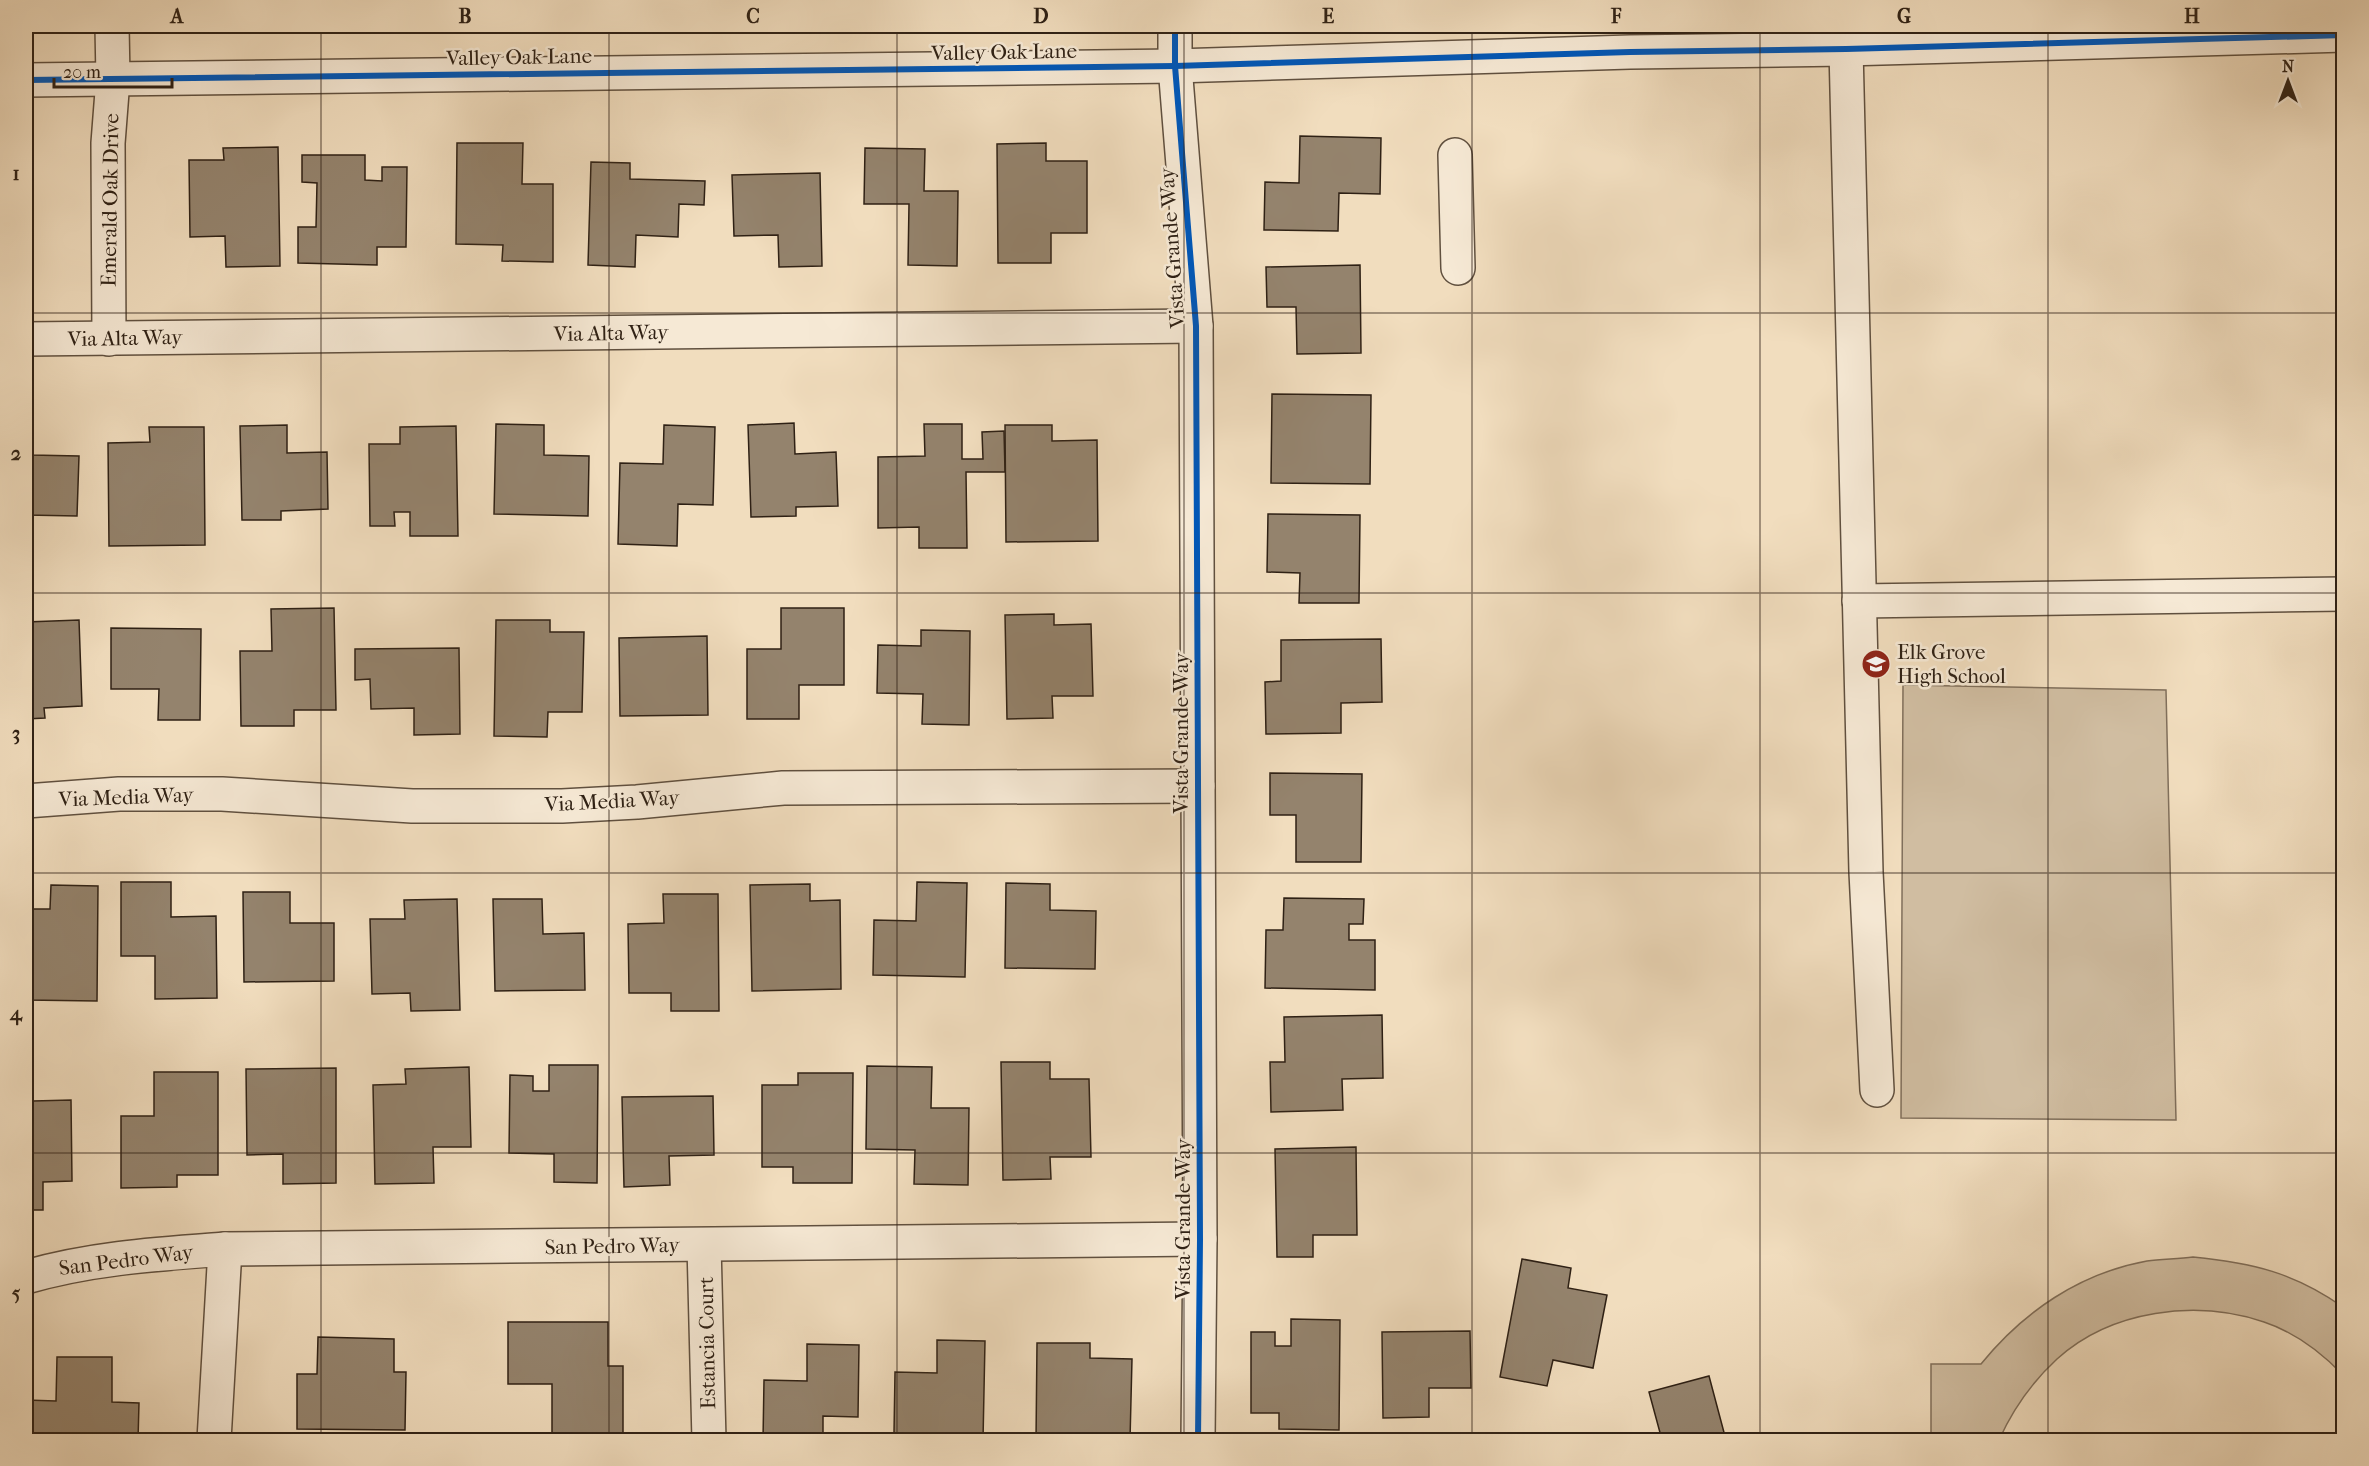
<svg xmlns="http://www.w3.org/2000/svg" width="2369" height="1466" viewBox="0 0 2369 1466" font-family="'IM FELL French Canon',serif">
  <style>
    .green { fill: #d0bda1; stroke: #806f5b; stroke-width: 1.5 }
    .building { fill: #94836d; stroke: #2f2115; stroke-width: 1.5 }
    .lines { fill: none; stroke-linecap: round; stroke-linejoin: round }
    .minor-casing { stroke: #60503f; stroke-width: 36 }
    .minor { stroke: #f6e9d5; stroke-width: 33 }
    .cycleway-casing { stroke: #f6e9d5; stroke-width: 10 }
    .cycleway { stroke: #0057b8; stroke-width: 6 }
    .grid { fill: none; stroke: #2f2115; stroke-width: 1.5; stroke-opacity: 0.55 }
    .labels { text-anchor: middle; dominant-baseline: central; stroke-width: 5; stroke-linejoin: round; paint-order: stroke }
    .street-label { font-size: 21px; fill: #2f2115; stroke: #f6e9d5 }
    .poi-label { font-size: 21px; fill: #2f2115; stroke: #f6e9d5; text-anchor: start }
    .neatline { fill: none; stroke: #2f2115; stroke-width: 2 }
    .grid-label { font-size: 20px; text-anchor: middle; font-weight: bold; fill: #2f2115 }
  </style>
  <rect width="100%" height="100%" fill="#f1ddbe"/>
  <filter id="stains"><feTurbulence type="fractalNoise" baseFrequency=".00333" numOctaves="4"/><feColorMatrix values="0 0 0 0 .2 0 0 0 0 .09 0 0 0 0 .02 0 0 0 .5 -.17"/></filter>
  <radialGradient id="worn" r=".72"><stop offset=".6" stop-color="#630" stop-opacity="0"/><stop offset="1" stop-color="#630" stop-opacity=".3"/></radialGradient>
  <g class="green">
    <polygon points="1903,685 2166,690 2176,1120 1901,1118"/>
    <path d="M2193 1257C2252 1263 2293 1272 2343 1307V1375C2321 1352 2294 1332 2264 1322 2196 1299 2111 1310 2057 1359 2031 1383 2013 1409 1999 1440H1931V1364H1981C2023 1312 2080 1273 2147 1261 2162 1259 2178 1259 2193 1257Z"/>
  </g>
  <g class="building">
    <polygon points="1300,136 1381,138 1380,194 1339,193 1338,231 1264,230 1265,182 1299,183"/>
    <polygon points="457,143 523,143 522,184 553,184 553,262 502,261 503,245 456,244"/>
    <polygon points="1046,143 1046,161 1087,161 1087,233 1051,233 1051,263 998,263 997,144"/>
    <polygon points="278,147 280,266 226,267 225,236 190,237 189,160 224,160 223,148"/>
    <polygon points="865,148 925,149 924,191 958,191 957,266 908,265 909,204 864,204"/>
    <polygon points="302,155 365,155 365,180 382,181 382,167 407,167 406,247 377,247 377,265 298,263 298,227 316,227 317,183 302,182"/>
    <polygon points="591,162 630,163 630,179 705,181 704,205 679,204 678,237 636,235 635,267 588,265"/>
    <polygon points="820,173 822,266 779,267 778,235 734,236 732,175"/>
    <polygon points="1360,265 1361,353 1297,354 1296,307 1267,307 1266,267"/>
    <polygon points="1272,394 1371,395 1370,484 1271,483"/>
    <polygon points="794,423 795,454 836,452 838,506 796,507 796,516 751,517 748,425"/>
    <polygon points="496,424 544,425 544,455 589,456 588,516 494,514"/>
    <polygon points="924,424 962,424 962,459 983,459 982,432 1004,431 1005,472 966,472 967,548 919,548 919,527 878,528 878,457 925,456"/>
    <polygon points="287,425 287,453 327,452 328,509 281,511 281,520 242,520 240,426"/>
    <polygon points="664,425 715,427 713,505 678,504 677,546 618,544 620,463 663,464"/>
    <polygon points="1005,425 1052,425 1052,441 1097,440 1098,541 1006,542"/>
    <polygon points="26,426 32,426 31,455 79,456 77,516 26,515"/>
    <polygon points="456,426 458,536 410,536 410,512 394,512 395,526 370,526 369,444 400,444 400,427"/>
    <polygon points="149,427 204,427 205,545 109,546 108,443 150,442"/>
    <polygon points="1268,514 1360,515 1359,603 1299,603 1300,573 1267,572"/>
    <polygon points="334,608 336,710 294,710 294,726 241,726 240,651 272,651 271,609"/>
    <polygon points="781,608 844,608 844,685 799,685 799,719 747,719 747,649 781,649"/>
    <polygon points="1054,614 1054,625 1091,624 1093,696 1052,696 1053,718 1007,719 1005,615"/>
    <polygon points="79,620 82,706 44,708 45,718 26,719 26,622"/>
    <polygon points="496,620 550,620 550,632 584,632 582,712 548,712 547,737 494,736"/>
    <polygon points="111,628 201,629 200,720 158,720 159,689 111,689"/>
    <polygon points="921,630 970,631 969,725 922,724 923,694 877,693 878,645 921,646"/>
    <polygon points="707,636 708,715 620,716 619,638"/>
    <polygon points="1381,639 1382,702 1341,703 1341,733 1266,734 1265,682 1281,681 1281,640"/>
    <polygon points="459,648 460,734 414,735 414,708 371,709 370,679 355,680 355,649"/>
    <polygon points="1270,773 1362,774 1361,862 1296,862 1296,815 1270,815"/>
    <polygon points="121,882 171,882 171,917 216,916 217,998 155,999 155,956 121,956"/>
    <polygon points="917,882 967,883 965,977 873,975 874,920 916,921"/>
    <polygon points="1006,883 1050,884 1050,910 1096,911 1095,969 1005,968"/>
    <polygon points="810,884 810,901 840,900 841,989 752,991 750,885"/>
    <polygon points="51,885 98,886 97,1001 26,1000 26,909 50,909"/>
    <polygon points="243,892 290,892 290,923 334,923 334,981 244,982"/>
    <polygon points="663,894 718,894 719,1011 671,1011 671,993 629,993 628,924 664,923"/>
    <polygon points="1284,898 1364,899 1363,924 1349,924 1349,940 1375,940 1375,990 1265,988 1266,930 1283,930"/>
    <polygon points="457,899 460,1010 411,1011 410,993 372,994 370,919 405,919 404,900"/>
    <polygon points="493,899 542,899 543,934 584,933 585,990 495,991"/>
    <polygon points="1382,1015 1383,1078 1342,1079 1343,1110 1271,1112 1270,1062 1285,1062 1284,1017"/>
    <polygon points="1001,1062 1050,1062 1050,1079 1089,1079 1091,1157 1050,1157 1051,1179 1003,1180"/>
    <polygon points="549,1065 598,1065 597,1183 554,1182 554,1154 509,1153 510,1075 533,1076 533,1091 549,1091"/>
    <polygon points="867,1066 932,1067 931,1108 969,1108 968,1185 914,1184 915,1150 866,1149"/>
    <polygon points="469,1067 471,1147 433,1147 434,1183 375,1184 373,1085 406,1084 405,1069"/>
    <polygon points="336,1068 336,1183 283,1184 283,1154 247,1155 246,1069"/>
    <polygon points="154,1072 218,1072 218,1175 177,1175 177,1187 121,1188 121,1116 154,1116"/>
    <polygon points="798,1073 853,1073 852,1183 793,1183 793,1167 762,1167 762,1085 798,1085"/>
    <polygon points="26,1088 33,1088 33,1101 71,1100 72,1181 43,1182 43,1210 26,1210"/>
    <polygon points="713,1096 714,1155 669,1156 670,1185 624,1187 622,1097"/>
    <polygon points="1356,1147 1357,1235 1313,1235 1313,1257 1277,1257 1275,1149"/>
    <polygon points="1522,1259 1571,1268 1568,1288 1607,1295 1593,1368 1553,1360 1547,1386 1500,1377"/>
    <polygon points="1291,1319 1340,1320 1339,1430 1279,1429 1279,1413 1251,1413 1251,1332 1275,1332 1275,1346 1291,1346"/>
    <polygon points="508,1322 608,1322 608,1366 623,1366 623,1440 552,1440 552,1384 508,1384"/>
    <polygon points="1470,1331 1471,1388 1429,1388 1429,1417 1383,1418 1382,1332"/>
    <polygon points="318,1337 394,1339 394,1372 406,1372 405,1430 297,1429 297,1374 317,1374"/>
    <polygon points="937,1340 985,1341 983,1440 933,1440 933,1434 894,1433 895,1372 937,1373"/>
    <polygon points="1037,1343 1090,1343 1090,1358 1132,1359 1130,1440 1036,1440"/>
    <polygon points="807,1344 859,1345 858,1417 823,1416 823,1440 763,1440 764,1380 807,1381"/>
    <polygon points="57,1357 112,1357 112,1402 139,1403 138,1440 26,1440 26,1400 56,1401"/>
    <polygon points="1709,1376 1726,1440 1662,1440 1649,1392"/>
  </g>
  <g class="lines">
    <g class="minor-casing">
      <g id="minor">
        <polyline points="1175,26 1175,66 1196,326 1200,1239 1198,1440"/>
        <polyline points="1846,49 1866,872 1877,1090"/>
        <polyline points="26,80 1175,66 1630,52 1846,49 2344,35"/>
        <polyline points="1455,155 1458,268"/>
        <polyline points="26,339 1196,326"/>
        <polyline points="109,339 108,143 113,79 112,26"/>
        <polyline points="1859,601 2344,594"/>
        <polyline points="26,801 119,794 222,794 412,806 562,806 637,802 783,788 1198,786"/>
        <polyline points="704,1245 709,1440"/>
        <path d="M26 1277C91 1258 158 1254 225 1249L1200 1239"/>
        <polyline points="214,1440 225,1249"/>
      </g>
    </g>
    <use href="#minor" class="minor"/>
    <g class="cycleway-casing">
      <g id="cycleway">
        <polyline points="1175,26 1175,66 1196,326 1200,1239 1198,1440"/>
        <polyline points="26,80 1175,66 1630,52 1846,49 2344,35"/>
      </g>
    </g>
    <use href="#cycleway" class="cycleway"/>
  </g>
  <path class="grid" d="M321 26V1440M609 26V1440M897 26V1440M1184 26V1440M1472 26V1440M1760 26V1440M2048 26V1440M26 313H2344M26 593H2344M26 873H2344M26 1153H2344"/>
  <defs>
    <g id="school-disc" transform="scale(1.5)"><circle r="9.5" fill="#8f2418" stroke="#f6e9d5"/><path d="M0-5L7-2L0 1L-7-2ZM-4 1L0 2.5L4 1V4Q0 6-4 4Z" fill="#fff"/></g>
  </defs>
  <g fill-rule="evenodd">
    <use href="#school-disc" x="1876" y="664"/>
  </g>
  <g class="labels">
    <g class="street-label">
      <text transform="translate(1004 52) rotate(-1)">Valley Oak Lane</text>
      <text transform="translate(519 57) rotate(-1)">Valley Oak Lane</text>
      <text transform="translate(110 200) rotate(-89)">Emerald Oak Drive</text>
      <text transform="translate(1172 248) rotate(-94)">Vista Grande Way</text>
      <text transform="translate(611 333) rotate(-1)">Via Alta Way</text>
      <text transform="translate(125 338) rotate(-1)">Via Alta Way</text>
      <text transform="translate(1181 733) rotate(-90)">Vista Grande Way</text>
      <text transform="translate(126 797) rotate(-2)">Via Media Way</text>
      <text transform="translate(612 801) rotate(-3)">Via Media Way</text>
      <text transform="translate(1183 1219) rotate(-90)">Vista Grande Way</text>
      <text transform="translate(612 1246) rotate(-1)">San Pedro Way</text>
      <text transform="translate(126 1260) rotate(-7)">San Pedro Way</text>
      <text transform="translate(707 1343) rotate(-91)">Estancia Court</text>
    </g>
    <g class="poi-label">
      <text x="1897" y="652">Elk Grove<tspan x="1897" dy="24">High School</tspan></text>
    </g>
  </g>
  <rect width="2369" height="1466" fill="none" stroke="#f1ddbe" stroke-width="66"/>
  <g transform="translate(2288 81)" stroke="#f6e9d5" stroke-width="4.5" paint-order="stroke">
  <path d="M0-4.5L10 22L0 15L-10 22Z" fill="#2f2115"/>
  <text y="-9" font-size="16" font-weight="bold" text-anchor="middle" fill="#2f2115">N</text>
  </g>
  <path d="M54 78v9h118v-9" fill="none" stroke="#2f2115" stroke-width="3"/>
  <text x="63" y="78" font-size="18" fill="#2f2115" stroke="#f6e9d5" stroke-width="4.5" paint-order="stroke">20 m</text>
  <rect x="33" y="33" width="2303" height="1400" class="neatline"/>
  <g class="grid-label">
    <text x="177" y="23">A</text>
    <text x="465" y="23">B</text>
    <text x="753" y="23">C</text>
    <text x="1041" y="23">D</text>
    <text x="1328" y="23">E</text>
    <text x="1616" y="23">F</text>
    <text x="1904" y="23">G</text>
    <text x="2192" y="23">H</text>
    <text x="16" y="180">1</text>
    <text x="16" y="460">2</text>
    <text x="16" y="740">3</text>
    <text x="16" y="1020">4</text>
    <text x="16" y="1300">5</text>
  </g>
  <rect width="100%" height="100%" filter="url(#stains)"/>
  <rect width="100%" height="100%" fill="url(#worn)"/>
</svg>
